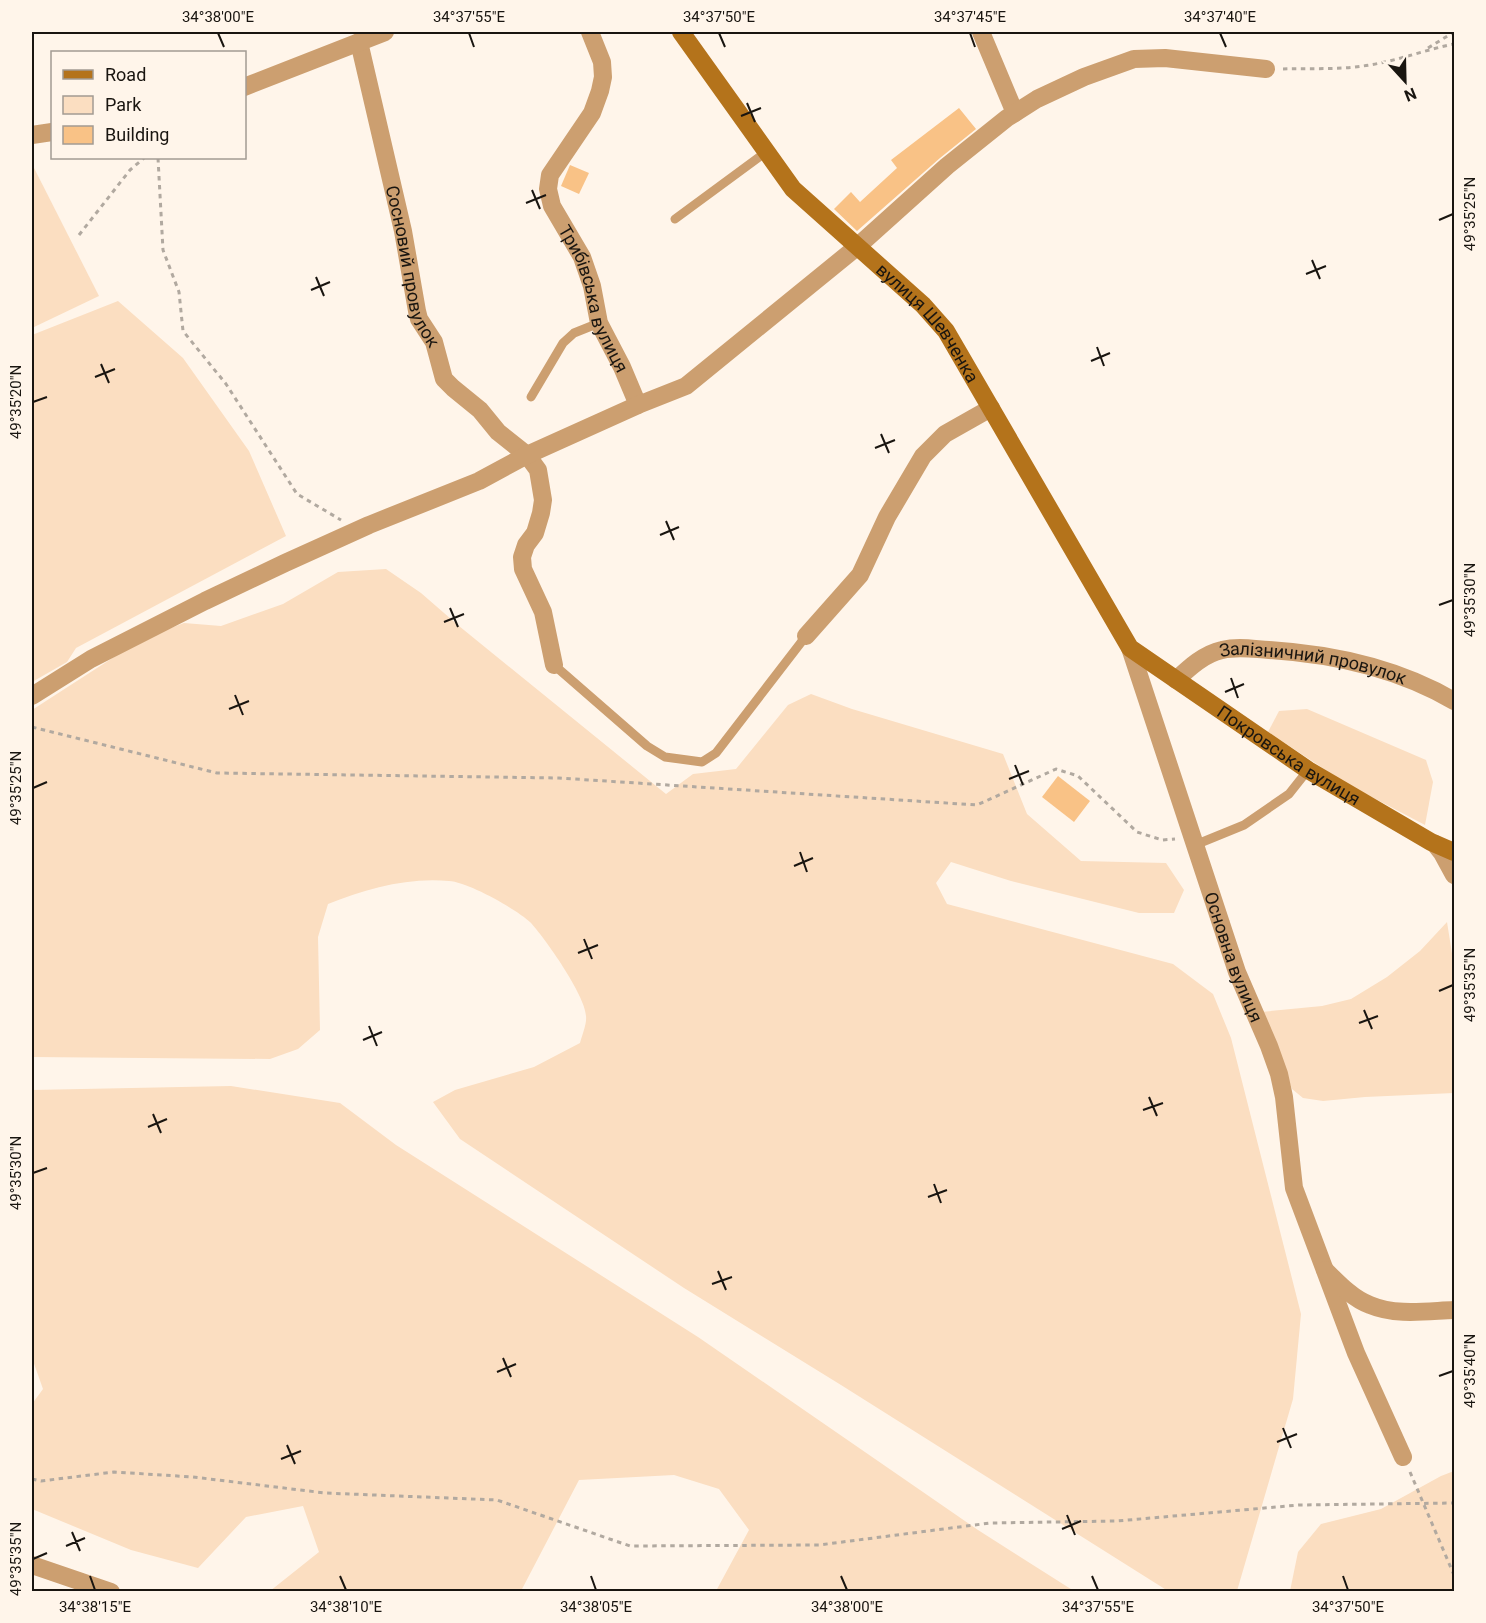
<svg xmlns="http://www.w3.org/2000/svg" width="1486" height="1623" viewBox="0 0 1486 1623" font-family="Roboto,sans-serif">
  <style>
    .green { fill: #fbdec1 }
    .building { fill: #f9c286 }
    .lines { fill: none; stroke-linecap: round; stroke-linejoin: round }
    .path { stroke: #b1a9a0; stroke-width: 3; stroke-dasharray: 4.5 4.5; stroke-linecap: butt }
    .lane { stroke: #cc9f70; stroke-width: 9 }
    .street { stroke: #cc9f70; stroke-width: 18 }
    .secondary { stroke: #b4731b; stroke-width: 18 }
    .ticks { fill: none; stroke: #191510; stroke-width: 2 }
    .labels { text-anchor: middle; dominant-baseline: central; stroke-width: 5; stroke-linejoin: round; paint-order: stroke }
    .street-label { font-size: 18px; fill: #191510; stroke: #fff5ea }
    .neatline { fill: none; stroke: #191510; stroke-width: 2 }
    .ticks-label { font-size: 15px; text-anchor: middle; fill: #191510 }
  </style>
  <rect width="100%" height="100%" fill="#fff5ea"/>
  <g class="green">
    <polygon points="32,164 99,296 32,328"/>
    <polygon points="118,301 183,358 249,451 286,536 76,648 67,662 32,682 32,335"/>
    <path d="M386 569 421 593 459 626 666 794 693 774 736 769 788 705 811 694 852 709 1003 754 1027 814 1081 861 1166 863 1184 890 1174 913H1139L1011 881 951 862 936 883 947 904 1173 964 1213 994 1231 1038 1301 1314 1293 1399 1237 1591H1168L841 1385 684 1288 460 1139 433 1102 455 1090 534 1067 580 1043C582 1035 587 1024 586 1016 585 995 545 938 530 922 516 909 468 882 449 881 407 877 366 889 328 904L318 937 320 1030 298 1049 270 1059 32 1057V710L142 639 184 623 221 626 283 604 338 572Z"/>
    <polygon points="1307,709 1426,760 1433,782 1425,825 1347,784 1268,732 1279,711"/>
    <polygon points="1447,922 1454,966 1454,1093 1365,1097 1323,1101 1303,1098 1292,1089 1261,1012 1322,1006 1351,999 1387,977 1420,951"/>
    <polygon points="231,1086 340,1103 396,1145 698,1337 978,1530 1074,1591 716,1591 749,1530 719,1489 674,1475 579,1480 521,1591 270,1591 319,1552 303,1506 246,1517 198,1568 131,1550 32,1509 32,1404 43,1389 32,1358 32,1090"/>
    <polygon points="1454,1471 1454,1591 1290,1591 1298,1552 1321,1524 1381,1509 1441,1476"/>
  </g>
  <g class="building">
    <polygon points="959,108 976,129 940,158 857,231 834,209 851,192 860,202 897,168 891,160"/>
    <polygon points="570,165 589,173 579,194 561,186"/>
    <polygon points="1058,776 1090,801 1074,822 1042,797"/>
  </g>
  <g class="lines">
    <g class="path">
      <polyline points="1428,48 1454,32"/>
      <path d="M1283 69C1309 68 1337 70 1363 66 1394 62 1424 50 1454 44"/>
      <polyline points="158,158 163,250 179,292 183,331 226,384 297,494 341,520"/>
      <polyline points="79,235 130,170 144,158"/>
      <polyline points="32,727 217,773 559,778 977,805 1056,769 1078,776 1137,832 1162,840 1175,839"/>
      <polyline points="1410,1472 1454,1575"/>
      <polyline points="32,1479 41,1481 114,1472 193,1477 325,1493 497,1500 630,1546 819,1545 990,1523 1117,1521 1299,1505 1454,1503"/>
    </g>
    <g class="lane">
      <polyline points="675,219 766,152"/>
      <polyline points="531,397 563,343 574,333 599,323"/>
      <polyline points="554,665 647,746 665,757 702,762 716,753 806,636"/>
      <polyline points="1195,845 1244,825 1289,794 1308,770"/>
    </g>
    <g class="street">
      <path id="s1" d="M590 32 602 62 603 77 600 91 592 113 550 175 548 189 552 206 582 257 592 286 599 323 622 367 638 405"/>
      <polyline points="981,32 1015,113"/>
      <path id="s2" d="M359 42 403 231 417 311 419 319 434 342 444 379 453 388 480 410 498 432 527 455 538 470 543 500 541 513 535 533 526 545 522 557 523 569 543 612 554 665"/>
      <polyline points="244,87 385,32"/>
      <polyline points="32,135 52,132"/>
      <polyline points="806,636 860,575 887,517 923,456 945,434 991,408"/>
      <path id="s3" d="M1130 648 1237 972 1269 1046 1279 1074 1284 1097 1294 1188 1356 1353 1403 1457"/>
      <path id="s4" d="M1176 680C1190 667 1204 654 1222 650 1238 646 1253 649 1269 650 1332 654 1399 669 1454 701"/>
      <polyline points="32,696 91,659 205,601 285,563 369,525 479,481 527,455 638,405 686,386 858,246 947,166 1007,118 1037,99 1084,77 1134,59 1165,58 1266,69"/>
      <polyline points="1435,844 1442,853 1454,875"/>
      <path d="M1325 1270C1338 1283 1353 1299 1370 1305 1396 1316 1427 1311 1454 1310"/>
      <polyline points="32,1565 111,1592"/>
    </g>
    <path class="secondary" id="s5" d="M681 32 793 189 923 305 946 331 1130 648 1308 770 1431 842 1454 852"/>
  </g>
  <path class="ticks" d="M218 33 224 47M469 33 474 47M719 33 725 47M970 33 975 47M1220 33 1226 47M747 103 755 122M741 116 761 108M532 190 540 209M526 203 546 195M1439 220 1453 214M1312 260 1320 279M1306 274 1326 266M316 277 324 296M311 290 330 282M1097 347 1104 366M1091 361 1110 353M101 364 109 383M95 377 115 369M33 402 47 397M881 434 889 453M875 448 895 440M666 521 674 540M660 535 679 527M1439 605 1453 600M450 608 458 627M444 622 464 614M1231 678 1238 698M1225 692 1244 684M235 695 243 715M229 709 249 701M1015 765 1023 785M1009 779 1029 771M33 788 47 782M800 852 807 872M794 866 813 858M584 939 592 959M578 953 598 945M1439 991 1453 985M1364 1010 1372 1029M1359 1023 1378 1016M369 1026 377 1046M363 1040 382 1032M1149 1097 1157 1116M1143 1110 1163 1103M153 1114 161 1133M148 1127 167 1119M33 1173 47 1168M934 1184 941 1203M928 1197 947 1190M718 1271 726 1290M712 1284 732 1277M503 1358 511 1377M497 1372 516 1364M1439 1376 1453 1371M1283 1428 1291 1448M1277 1442 1297 1434M287 1445 295 1464M281 1459 301 1451M1067 1515 1075 1535M1062 1529 1081 1521M72 1532 80 1551M66 1546 85 1538M33 1559 47 1553M90 1576 95 1590M340 1576 346 1590M591 1576 596 1590M841 1576 847 1590M1092 1576 1098 1590M1343 1576 1348 1590"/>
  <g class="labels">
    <g class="street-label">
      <text stroke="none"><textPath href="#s2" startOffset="231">Сосновий провулок</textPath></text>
      <text stroke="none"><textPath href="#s1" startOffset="294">Трибівська вулиця</textPath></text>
      <text stroke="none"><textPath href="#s5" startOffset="384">вулиця Шевченка</textPath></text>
      <text stroke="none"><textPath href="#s4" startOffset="148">Залізничний провулок</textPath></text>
      <text stroke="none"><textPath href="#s5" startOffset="960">Покровська вулиця</textPath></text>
      <text stroke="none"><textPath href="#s3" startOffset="326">Основна вулиця</textPath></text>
    </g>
  </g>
  <rect width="1486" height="1623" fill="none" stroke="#fff5ea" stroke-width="66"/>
  <rect x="51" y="51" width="195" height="108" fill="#fff5ea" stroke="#a39b93" stroke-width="1.5"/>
  <rect x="63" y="70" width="30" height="9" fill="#b4731b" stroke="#a39b93" stroke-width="1.5"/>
  <text x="105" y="81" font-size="18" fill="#191510">Road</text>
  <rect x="63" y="96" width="30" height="18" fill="#fbdec1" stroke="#a39b93" stroke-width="1.5"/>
  <text x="105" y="111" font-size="18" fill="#191510">Park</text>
  <rect x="63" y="126" width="30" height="18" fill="#f9c286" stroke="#a39b93" stroke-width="1.5"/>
  <text x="105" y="141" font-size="18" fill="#191510">Building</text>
  <g transform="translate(1405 81) rotate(158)" stroke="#fff5ea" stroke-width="4.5" paint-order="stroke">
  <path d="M0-4.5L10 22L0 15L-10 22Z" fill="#191510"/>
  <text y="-9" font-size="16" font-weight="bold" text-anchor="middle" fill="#191510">N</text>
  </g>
  <rect x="33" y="33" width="1420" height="1557" class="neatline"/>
  <g class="ticks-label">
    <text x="218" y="22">34°38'00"E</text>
    <text x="469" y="22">34°37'55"E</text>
    <text x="719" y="22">34°37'50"E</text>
    <text x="970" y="22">34°37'45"E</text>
    <text x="1220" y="22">34°37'40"E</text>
    <text transform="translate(1470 214) rotate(-90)" y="5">49°35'25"N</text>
    <text transform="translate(16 402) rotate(-90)" y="5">49°35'20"N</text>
    <text transform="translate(1470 600) rotate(-90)" y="5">49°35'30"N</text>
    <text transform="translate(16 788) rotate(-90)" y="5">49°35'25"N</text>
    <text transform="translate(1470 985) rotate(-90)" y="5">49°35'35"N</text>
    <text transform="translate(16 1173) rotate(-90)" y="5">49°35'30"N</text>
    <text transform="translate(1470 1371) rotate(-90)" y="5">49°35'40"N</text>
    <text transform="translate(16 1559) rotate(-90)" y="5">49°35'35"N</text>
    <text x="95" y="1612">34°38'15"E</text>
    <text x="346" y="1612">34°38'10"E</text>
    <text x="596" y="1612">34°38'05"E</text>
    <text x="847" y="1612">34°38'00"E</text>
    <text x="1098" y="1612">34°37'55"E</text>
    <text x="1348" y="1612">34°37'50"E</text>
  </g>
</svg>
